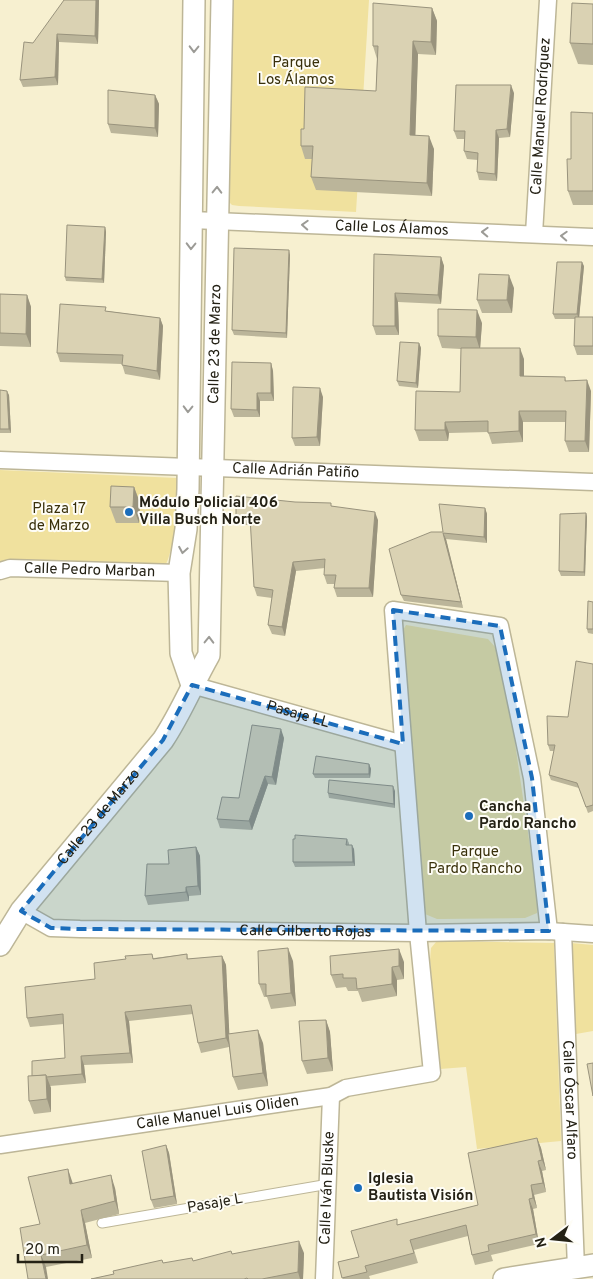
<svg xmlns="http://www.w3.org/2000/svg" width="593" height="1279" viewBox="0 0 593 1279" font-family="Overpass,sans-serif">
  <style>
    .park { fill: #f0e19e }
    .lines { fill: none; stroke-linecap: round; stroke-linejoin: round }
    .service-casing { stroke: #bdb697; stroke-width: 11 }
    .minor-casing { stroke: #bdb697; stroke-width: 19 }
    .tertiary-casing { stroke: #bdb697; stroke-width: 24 }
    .service { stroke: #fff; stroke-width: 9 }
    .minor { stroke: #fff; stroke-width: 16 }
    .tertiary { stroke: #fff; stroke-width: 21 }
    .wall { fill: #bbb59a }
    .shaded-wall { fill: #99937d }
    .building { fill: #dad2b3; stroke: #99937d }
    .oneway { stroke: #9c9b96 }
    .marked { fill: #1b6dbb; fill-opacity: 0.2; stroke: #1b6dbb; stroke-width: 4; stroke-dasharray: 10 6; stroke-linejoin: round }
    .poi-dot { fill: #1b6dbb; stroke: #fefdf6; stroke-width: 2 }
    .labels { text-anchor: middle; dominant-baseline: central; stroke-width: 4; stroke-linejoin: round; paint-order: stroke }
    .park-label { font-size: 15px; fill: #39300a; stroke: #fefdf6 }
    .street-label { font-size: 15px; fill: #242115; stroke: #fefdf6 }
    .poi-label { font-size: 15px; font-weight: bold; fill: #242115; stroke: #fefdf6; text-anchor: start }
  </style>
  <rect width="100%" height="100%" fill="#f7f0d0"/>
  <g class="park">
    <polygon points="229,0 369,0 356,212 239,206 232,205 227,200"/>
    <path d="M0 470 177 478C182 495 174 547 166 564H0Z"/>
    <polygon points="406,625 488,639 496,648 512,722 538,902 537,913 525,918 437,919 425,914 422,907 401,634"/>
    <polygon points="443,941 554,943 561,1141 477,1149 466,1067 440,1069 430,960 431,948 436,942"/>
    <polygon points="571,943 593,945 593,1031 576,1034"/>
  </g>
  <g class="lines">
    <g class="service-casing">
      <polyline id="service" points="102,1223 329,1184"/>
    </g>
    <g class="minor-casing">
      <g id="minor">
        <path id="s1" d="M192 220 593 237"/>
        <path id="s2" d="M534 234 548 0"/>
        <path id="s3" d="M0 460 593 482"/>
        <path id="s4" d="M0 571 10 568 179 573"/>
        <path id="s5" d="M192 685 403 744"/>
        <path id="s6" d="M21 911 51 928 80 929 418 933 549 931 593 934"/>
        <path id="s7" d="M563 932 576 1268"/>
        <path id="s8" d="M0 1145 331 1096 346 1088 432 1073 418 933 393 610 500 626 532 778 549 931"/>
        <path id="s9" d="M324 1279 331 1096"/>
      </g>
    </g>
    <g class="tertiary-casing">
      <g id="tertiary">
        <polyline points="192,685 181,653 179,573 186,529 188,489 194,0"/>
        <path id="s10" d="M0 945 21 911 163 740C181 713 193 683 209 655L222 0"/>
        <polyline points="504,1279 593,1265"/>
      </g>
    </g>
    <use href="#service" class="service"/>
    <use href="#minor" class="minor"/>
    <use href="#tertiary" class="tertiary"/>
  </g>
  <g class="wall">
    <polygon points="64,0 99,0 98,44 59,42 58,85 23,87 20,80"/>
    <polygon points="593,4 593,65 578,64 570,43"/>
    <polygon points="432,8 437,21 436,55 418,54 415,135 434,149 432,196 316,190 311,177 312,159 305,159 301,146 304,129 376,91 377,59 373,46"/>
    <polygon points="514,93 510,137 499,138 497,181 479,180 477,172 478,160 467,159 464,151 465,139 457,139 454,131"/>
    <polygon points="155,95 159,104 158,137 111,133 108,124"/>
    <polygon points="593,113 593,205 573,205 568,191 571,159"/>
    <polygon points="105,227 106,232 104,283 66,281 65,277"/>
    <polygon points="374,254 441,257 444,266 441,304 398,302 399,335 376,335 373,326"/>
    <polygon points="290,255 287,338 234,335 232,330"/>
    <polygon points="584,266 579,317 593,317 593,355 577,355 574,346 575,319 555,319 553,314"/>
    <polygon points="514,288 512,313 482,313 477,300"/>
    <polygon points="0,294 27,295 31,307 31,347 0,346"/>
    <polygon points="107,311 160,318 163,326 160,380 125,374 122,364 60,362 57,353"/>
    <polygon points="482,323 480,348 524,359 524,376 565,377 566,381 591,391 589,452 569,452 565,441 566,422 523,422 523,442 492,444 488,432 449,433 448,441 419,441 415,430 460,392 461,349 442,348 438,336"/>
    <polygon points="419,343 421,348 418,388 399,386 397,381"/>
    <polygon points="271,363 273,371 274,401 260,401 260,417 234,417 231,409"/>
    <polygon points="0,390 9,395 11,433 0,433"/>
    <polygon points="323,397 320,446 295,446 292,438"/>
    <polygon points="134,487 140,503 139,523 116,523 110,507"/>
    <polygon points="332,506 378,520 373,597 337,597 334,588 335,584 327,584 324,575 325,568 296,571 285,636 272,634 268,625 272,598 257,596 254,587 251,525 239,525 236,516"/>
    <polygon points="485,508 487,514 487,543 446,539 463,608 404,601 401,595 443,532"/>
    <polygon points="586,513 587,517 585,576 561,576 559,571"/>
    <polygon points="593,602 593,634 588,633 587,629"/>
    <polygon points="593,664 593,811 588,813 579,788 551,780 549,775 554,751 550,751 548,745 568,717"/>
    <polygon points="284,738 276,785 268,784 252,830 220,828 217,819 239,798"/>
    <polygon points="369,764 371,769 370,778 315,778 313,774"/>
    <polygon points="395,791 395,808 329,798 328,793"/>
    <polygon points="347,839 349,843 349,845 354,849 355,866 295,867 293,862"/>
    <polygon points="196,847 200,856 201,895 189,896 189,901 148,905 145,896 169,864"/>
    <polygon points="187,954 188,959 222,956 226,965 229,1034 263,1043 268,1086 238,1090 233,1077 229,1047 201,1053 198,1043 193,1014 129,1021 133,1063 84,1065 86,1083 50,1086 51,1088 51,1112 34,1114 29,1101 32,1076 65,1058 64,1024 30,1027 27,1018 95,979 154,958"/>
    <polygon points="293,961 296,1006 271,1009 267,997 264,997 259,984"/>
    <polygon points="404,962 404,979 397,980 397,996 362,1002 358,991 348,991 346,987 336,988 331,975"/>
    <polygon points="326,1020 330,1032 333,1071 307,1074 302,1061"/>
    <polygon points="537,1138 541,1148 546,1170 542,1171 546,1192 534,1195 537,1208 533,1209 539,1244 491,1255 493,1261 475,1265 472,1255 468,1236 414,1250 418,1263 369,1276 370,1279 343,1279 338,1262 359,1257 399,1225 478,1205"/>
    <polygon points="166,1145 169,1153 177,1204 154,1208 151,1200"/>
    <polygon points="72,1181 73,1184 115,1188 119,1214 85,1223 92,1258 46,1267 28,1279 40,1224"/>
    <polygon points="304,1253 303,1279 91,1279 114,1274 162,1260 163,1263 193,1261 232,1254"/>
  </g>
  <g class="shaded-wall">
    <polygon points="96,0 99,0 98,44 95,36"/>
    <polygon points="432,8 437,21 436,55 431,42"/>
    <polygon points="57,34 59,42 58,85 55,77"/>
    <polygon points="413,41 418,54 415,148 410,135"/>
    <polygon points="511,85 514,93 510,137 507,129"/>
    <polygon points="155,95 159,104 158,137 155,128"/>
    <polygon points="496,130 499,138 497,181 495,174"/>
    <polygon points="429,136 434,149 432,196 427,183"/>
    <polygon points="105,227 106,232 104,283 102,279"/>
    <polygon points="289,250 290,255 287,338 286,333"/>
    <polygon points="441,257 444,266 441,304 438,295"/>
    <polygon points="582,262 584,266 579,319 577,314"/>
    <polygon points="509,275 514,288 512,313 507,300"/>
    <polygon points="395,293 398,302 399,335 395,326"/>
    <polygon points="27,295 31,307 31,347 26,334"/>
    <polygon points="477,310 482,323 480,350 476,337"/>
    <polygon points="160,318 163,326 160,380 157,371"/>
    <polygon points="419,343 421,348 418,388 416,383"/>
    <polygon points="520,348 524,359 524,387 520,376"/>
    <polygon points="271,363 273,371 274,401 271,393"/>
    <polygon points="587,380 591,391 589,452 585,441"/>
    <polygon points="320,388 323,397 320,446 317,437"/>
    <polygon points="7,391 9,395 11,433 9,429"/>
    <polygon points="257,393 260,401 260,417 257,410"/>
    <polygon points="519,411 523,422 523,442 519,431"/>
    <polygon points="445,422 449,433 448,441 445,430"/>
    <polygon points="134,487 140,503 139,523 133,507"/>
    <polygon points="485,508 487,514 487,543 484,537"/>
    <polygon points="375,512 378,520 373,597 369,588"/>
    <polygon points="586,513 587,517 585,576 584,572"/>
    <polygon points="443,533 446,539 463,608 461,602"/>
    <polygon points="293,562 296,571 285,636 282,627"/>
    <polygon points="281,729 284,738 276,785 272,777"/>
    <polygon points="369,764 371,769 370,778 369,774"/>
    <polygon points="265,776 268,784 252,830 249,821"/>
    <polygon points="393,786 395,791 395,808 394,804"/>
    <polygon points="352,845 354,849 355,866 353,862"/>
    <polygon points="196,847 200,856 201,895 198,886"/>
    <polygon points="186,887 189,896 189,901 186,892"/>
    <polygon points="288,948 293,961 296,1006 291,993"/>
    <polygon points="399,949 404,962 404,979 399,966"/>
    <polygon points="222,956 226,965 230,1047 226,1038"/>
    <polygon points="392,967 397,980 397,996 392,984"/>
    <polygon points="125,1012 129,1021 133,1063 130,1053"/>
    <polygon points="326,1020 330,1032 333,1071 328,1058"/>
    <polygon points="258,1030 263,1043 268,1086 263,1073"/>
    <polygon points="81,1056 84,1065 86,1083 82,1074"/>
    <polygon points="46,1075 51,1088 51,1112 47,1099"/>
    <polygon points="537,1138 541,1148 546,1170 542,1160"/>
    <polygon points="166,1145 169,1153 177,1204 174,1196"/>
    <polygon points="538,1161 542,1171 546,1192 543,1183"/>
    <polygon points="68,1169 72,1181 75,1197 70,1184"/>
    <polygon points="111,1175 115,1188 119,1214 115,1201"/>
    <polygon points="531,1185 534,1195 537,1208 533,1198"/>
    <polygon points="529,1199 533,1209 539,1244 536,1234"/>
    <polygon points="81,1210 85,1223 92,1258 87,1245"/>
    <polygon points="299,1241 304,1253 303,1279 300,1279 298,1272"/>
    <polygon points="41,1255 46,1267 48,1279 46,1279"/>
  </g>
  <g class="building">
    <polygon points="64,0 96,0 95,36 57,34 55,77 20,80 24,42 33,43"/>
    <polygon points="373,3 432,8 431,42 413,41 410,135 429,136 427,183 311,177 313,146 301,146 301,129 304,129 305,87 376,91 378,46 373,46"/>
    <polygon points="572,3 593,4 593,44 570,43"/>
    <polygon points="456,85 511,85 507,129 496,130 495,174 477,172 478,153 464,151 465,131 454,131"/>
    <polygon points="108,90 155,95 155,128 108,124"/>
    <polygon points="571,112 593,113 593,191 568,191 567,159 571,159"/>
    <polygon points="67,225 105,227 102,279 65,277"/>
    <polygon points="234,248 289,250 286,333 232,330"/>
    <polygon points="374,254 441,257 438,295 395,293 395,326 373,326"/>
    <polygon points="557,262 582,262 577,314 553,314"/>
    <polygon points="479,274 509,275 507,300 477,300"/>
    <polygon points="0,294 27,295 26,334 0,333"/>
    <polygon points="60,304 106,307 105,311 160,318 157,371 122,365 123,355 57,353"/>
    <polygon points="438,309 477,310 476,337 438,336"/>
    <polygon points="575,317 593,317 593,346 574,346"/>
    <polygon points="400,342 419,343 416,383 397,381"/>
    <polygon points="461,348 520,348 520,376 565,377 565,381 587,380 585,441 565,441 566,411 519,411 519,431 488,433 488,421 445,422 445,430 415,430 416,391 460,392"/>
    <polygon points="232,362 271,363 271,393 257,393 257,410 231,409"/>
    <polygon points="293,387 320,388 317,437 292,438"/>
    <polygon points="0,390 7,391 9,429 0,429"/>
    <polygon points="111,486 134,487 133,507 110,507"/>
    <polygon points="236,496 295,502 331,503 331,506 375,512 369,588 334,588 336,575 324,575 325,559 293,562 282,627 268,625 273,590 254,587 250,517 236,516"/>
    <polygon points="439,504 485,508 484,537 443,533 461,602 401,595 389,549 431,532 443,532"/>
    <polygon points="586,513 584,572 559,571 560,514"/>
    <polygon points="588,601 593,602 593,629 587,629"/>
    <polygon points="576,661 593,664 593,805 586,807 577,783 549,775 555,745 548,745 547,716 568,717"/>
    <polygon points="252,725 281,729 272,777 265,776 249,821 217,819 222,797 239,798"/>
    <polygon points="316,756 369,764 369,774 313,774"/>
    <polygon points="329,780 393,786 394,804 328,793"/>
    <polygon points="295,835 347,839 346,845 352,845 353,862 293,862 293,839 295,839"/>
    <polygon points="196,847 198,886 186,887 186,892 145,896 147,864 169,864 168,850"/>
    <polygon points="288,948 291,993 266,996 266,984 259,984 258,951"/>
    <polygon points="399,949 399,966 392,967 392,984 357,989 356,978 343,978 343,974 331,975 330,956"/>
    <polygon points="152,954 153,959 187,954 187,959 222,956 226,1038 198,1043 191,1005 125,1012 130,1053 81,1056 82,1074 46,1077 46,1075 32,1076 32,1061 65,1058 63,1014 27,1018 25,987 95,979 94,963 126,959 125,956"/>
    <polygon points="326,1020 328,1058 302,1061 299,1021"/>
    <polygon points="258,1030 263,1073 233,1077 228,1034"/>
    <polygon points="593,1063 593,1096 587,1064"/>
    <polygon points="46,1075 47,1099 29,1101 28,1076"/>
    <polygon points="537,1138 542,1160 538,1161 543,1183 531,1185 533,1198 529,1199 536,1234 488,1245 489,1251 472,1255 466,1225 410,1240 414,1253 365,1266 367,1272 342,1278 338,1262 359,1257 351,1231 397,1219 397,1225 478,1205 468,1153"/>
    <polygon points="166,1145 174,1196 151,1200 142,1151"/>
    <polygon points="68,1169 70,1184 111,1175 115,1201 81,1210 87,1245 41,1255 46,1279 28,1279 20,1228 40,1224 28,1177"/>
    <polygon points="299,1241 298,1272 262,1279 248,1279 247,1278 244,1279 91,1279 114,1274 113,1271 162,1260 163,1263 192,1258 193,1261 231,1251 232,1254"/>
  </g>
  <defs><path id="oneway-chevron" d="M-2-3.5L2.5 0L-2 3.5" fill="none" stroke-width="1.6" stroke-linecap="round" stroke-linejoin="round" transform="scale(1.25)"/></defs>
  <g class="oneway">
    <use href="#oneway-chevron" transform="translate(194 49) rotate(91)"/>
    <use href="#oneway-chevron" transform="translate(217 190) rotate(-89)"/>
    <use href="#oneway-chevron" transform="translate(305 225) rotate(-177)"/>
    <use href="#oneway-chevron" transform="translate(485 232) rotate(-178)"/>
    <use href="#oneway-chevron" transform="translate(564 236) rotate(-177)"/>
    <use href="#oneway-chevron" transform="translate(191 246) rotate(91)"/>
    <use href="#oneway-chevron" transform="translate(188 409) rotate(91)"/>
    <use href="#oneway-chevron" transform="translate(183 550) rotate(100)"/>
    <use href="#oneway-chevron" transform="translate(209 640) rotate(-89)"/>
  </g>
  <path class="marked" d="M393 610 500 626 532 778 549 931 80 929 51 928 21 911 163 740 192 685 403 744Z"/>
  <g class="poi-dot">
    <circle cx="129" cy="512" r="5"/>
    <circle cx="469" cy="816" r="5"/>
    <circle cx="358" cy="1188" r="5"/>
  </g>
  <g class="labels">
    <g class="park-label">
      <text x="296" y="63">Parque<tspan x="296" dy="17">Los Álamos</tspan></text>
      <text x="59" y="509">Plaza 17<tspan x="59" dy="17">de Marzo</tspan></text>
      <text x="475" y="852">Parque<tspan x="475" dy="17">Pardo Rancho</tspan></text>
    </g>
    <g class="street-label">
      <text stroke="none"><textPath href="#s2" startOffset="118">Calle Manuel Rodríguez</textPath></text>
      <text stroke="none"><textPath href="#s1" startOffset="200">Calle Los Álamos</textPath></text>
      <text stroke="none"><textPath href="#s10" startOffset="670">Calle 23 de Marzo</textPath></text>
      <text stroke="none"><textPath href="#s3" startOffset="296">Calle Adrián Patiño</textPath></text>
      <text stroke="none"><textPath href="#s4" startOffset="90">Calle Pedro Marban</textPath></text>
      <text stroke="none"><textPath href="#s5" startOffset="110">Pasaje LL</textPath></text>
      <text stroke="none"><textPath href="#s10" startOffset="162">Calle 23 de Marzo</textPath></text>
      <text stroke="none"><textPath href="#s6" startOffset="289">Calle Gilberto Rojas</textPath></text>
      <text stroke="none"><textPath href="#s7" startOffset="168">Calle Óscar Alfaro</textPath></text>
      <text stroke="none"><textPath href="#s8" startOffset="220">Calle Manuel Luis Oliden</textPath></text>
      <text stroke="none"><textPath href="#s9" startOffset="91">Calle Iván Bluske</textPath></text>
      <text transform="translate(215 1204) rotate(-10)">Pasaje L</text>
    </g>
    <g class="poi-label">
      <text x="139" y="503">Módulo Policial 406<tspan x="139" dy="17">Villa Busch Norte</tspan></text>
      <text x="479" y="807">Cancha<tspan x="479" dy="17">Pardo Rancho</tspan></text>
      <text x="368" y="1179">Iglesia<tspan x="368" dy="17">Bautista Visión</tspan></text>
    </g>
  </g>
  <g transform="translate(553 1239) rotate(254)" stroke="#fefdf6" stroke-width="4" paint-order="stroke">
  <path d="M0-4L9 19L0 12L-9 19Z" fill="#242115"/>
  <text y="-8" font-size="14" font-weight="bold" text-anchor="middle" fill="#242115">N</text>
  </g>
  <path d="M18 1254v8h64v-8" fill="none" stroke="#242115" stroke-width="2.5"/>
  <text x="25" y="1254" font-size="15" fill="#242115" stroke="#fefdf6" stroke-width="4" paint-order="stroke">20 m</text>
</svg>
